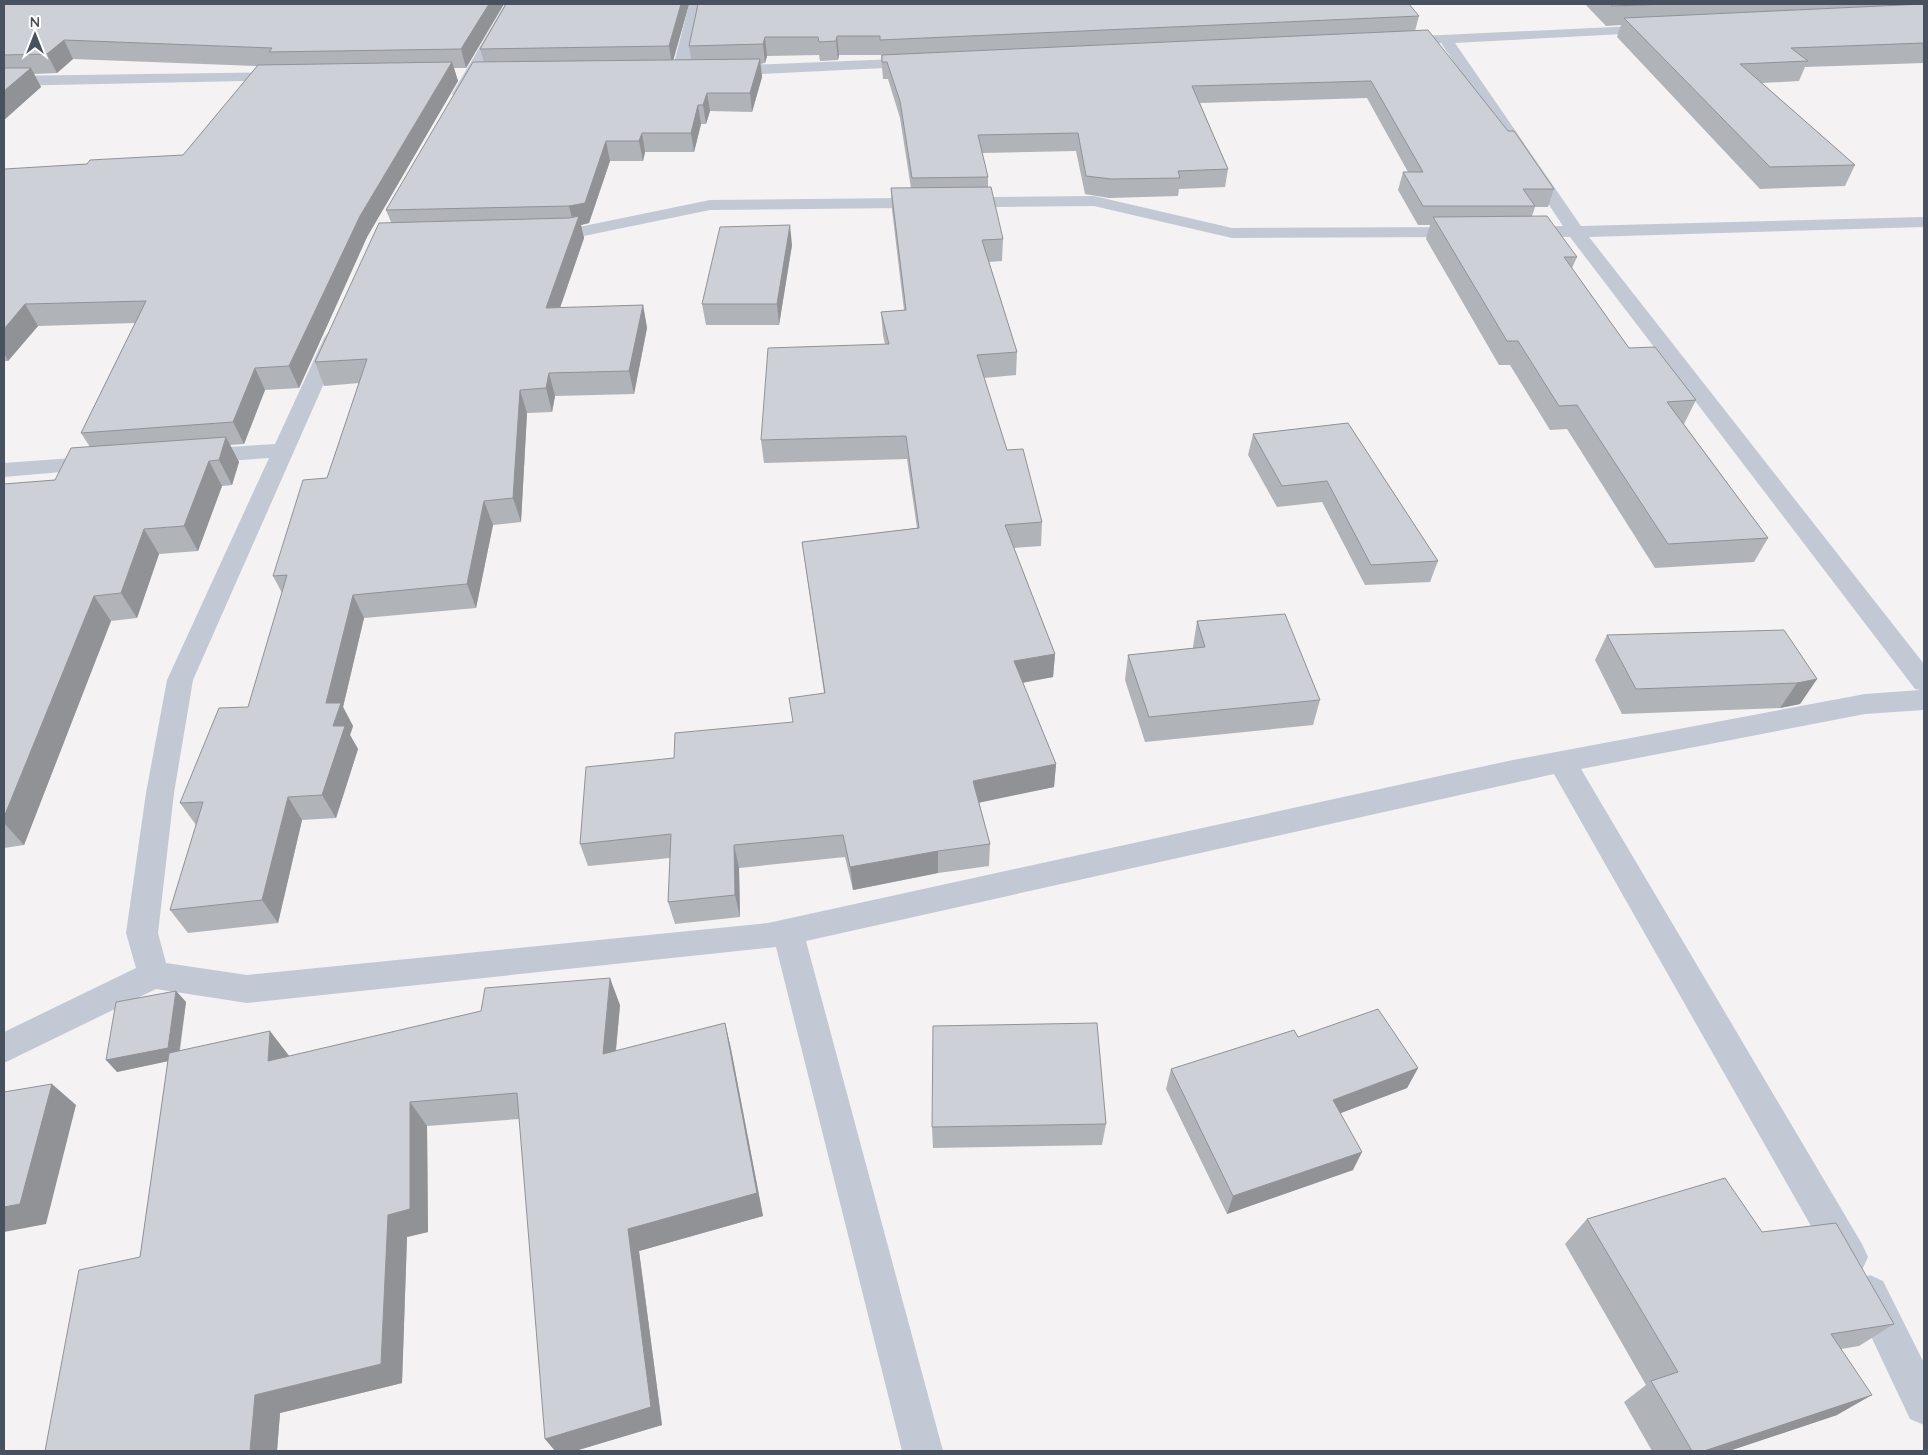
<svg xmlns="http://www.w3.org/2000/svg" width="1928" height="1455" viewBox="0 0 1928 1455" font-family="Quicksand,sans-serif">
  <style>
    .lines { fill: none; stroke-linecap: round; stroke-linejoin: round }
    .minor { fill: #c2c9d4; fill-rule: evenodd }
    .wall { fill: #b0b3b8 }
    .shaded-wall { fill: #909296 }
    .building { fill: #cdd0d6; stroke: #909296 }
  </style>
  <rect width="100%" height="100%" fill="#f4f2f2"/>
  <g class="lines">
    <g class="minor">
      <polygon points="505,4 519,4 466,97 454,97 452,94"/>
      <polygon points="689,4 703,4 688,71 685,74 675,74 672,71"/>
      <polygon points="1656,25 1661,26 1663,29 1661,32 1455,43 1581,226 1924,217 1924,227 1589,237 1924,664 1924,710 1865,714 1581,769 1862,1244 1868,1257 1862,1270 1849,1276 1836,1270 1554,774 806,941 943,1451 902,1451 776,947 247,1003 156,989 4,1063 4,1032 136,968 126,933 146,793 167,680 269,458 198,463 190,461 187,456 190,451 198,449 275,444 324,338 327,334 334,332 341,334 344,338 193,680 174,793 158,933 166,963 247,975 768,923 1508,761 1865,694 1920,690 1915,689 1570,237 1515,236 1512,232 1515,228 1521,227 1563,226 1441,43 1400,45 1395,44 1393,41 1395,38 1400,37"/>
      <polygon points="920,58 925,60 928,63 925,66 723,76 718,74 715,71 718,68 723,66"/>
      <polygon points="285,72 290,74 293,77 290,80 4,86 4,76"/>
      <polygon points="1094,196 1232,228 1465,227 1471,228 1474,232 1471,236 1465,237 1232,238 1094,206 710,210 574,238 539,238 536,234 539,230 574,228 710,200"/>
      <polygon points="100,456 108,458 111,463 108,468 4,477 4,463"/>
      <polygon points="1870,1275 1883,1281 1924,1363 1924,1425 1910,1419 1851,1294 1857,1281"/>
    </g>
  </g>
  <g class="wall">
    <polygon points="4,4 504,4 466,68 454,68 458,81 367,237 299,388 265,390 244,444 230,445 239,462 232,485 222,486 198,551 159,554 137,618 111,621 24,845 4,848 4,484 55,480 90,447 81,433 135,323 38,326 8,361 4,361 4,170 87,164 183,155 257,66 73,59 57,73 34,74 41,87 4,120"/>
    <polygon points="506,4 689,4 673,60 691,59 689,46 698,4 1419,16 1415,31 1554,189 1548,207 1535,207 1532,216 1577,257 1572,268 1629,348 1696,400 1684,424 1768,538 1754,562 1655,568 1567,429 1550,430 1510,365 1499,365 1426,239 1430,225 1418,225 1398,190 1403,172 1408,172 1367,98 1200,103 1228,169 1225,187 1179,189 1178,196 1109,198 1085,194 1076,151 982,153 988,177 988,187 1003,239 1002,261 989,262 1017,352 1016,375 984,378 1007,450 1042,522 1041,546 1014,548 1055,654 1053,677 1023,683 1056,764 1054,787 979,802 990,844 989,866 938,873 853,890 845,857 739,868 740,917 675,924 668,902 670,858 588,866 580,844 674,758 792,722 824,693 802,542 917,528 907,459 764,463 761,440 885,344 883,335 881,312 904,310 892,210 891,188 911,188 900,118 888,79 883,79 881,55 839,55 838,60 820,61 819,55 767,56 765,63 760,64 762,77 752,112 710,111 706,124 701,124 694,152 645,152 643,161 610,161 589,223 581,225 584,238 560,308 643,305 647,328 634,394 555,396 552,412 527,413 521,522 493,525 476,608 364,618 343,707 353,726 350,735 358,749 336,818 302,820 278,923 188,933 170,910 196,825 180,803 248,707 282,593 273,576 327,478 359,383 324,386 315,362 391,222 386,210 484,62 480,49"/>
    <polygon points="1585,4 1924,4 1924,63 1805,67 1799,81 1762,83 1855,165 1845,186 1760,189 1617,37 1621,25 1606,26"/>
    <polygon points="792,245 779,325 706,325 702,304"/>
    <polygon points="1348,423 1438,561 1430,582 1365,585 1322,502 1277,507 1248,455 1253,434"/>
    <polygon points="1197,621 1320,700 1313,725 1145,742 1125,680 1128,655 1193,648 1193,647"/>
    <polygon points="1607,635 1817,679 1800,704 1780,708 1622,714 1595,660"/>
    <polygon points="176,991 186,1002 180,1051 289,1056 620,1005 616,1051 725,1023 731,1049 763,1216 639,1251 662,1425 575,1451 555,1451 519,1119 427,1126 428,1232 407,1237 402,1383 280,1413 277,1451 45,1451 140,1257 168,1061 117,1072"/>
    <polygon points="1298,1037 1418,1068 1407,1088 1341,1113 1353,1170 1227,1214 1166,1089 1171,1069"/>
    <polygon points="1106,1124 1102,1145 933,1148 932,1127"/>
    <polygon points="1587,1219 1894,1324 1859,1346 1841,1349 1837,1415 1729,1451 1652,1451 1624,1402 1646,1385 1565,1244"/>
  </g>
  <g class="shaded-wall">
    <polygon points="489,4 504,4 466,68 461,49"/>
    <polygon points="681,4 689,4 672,65 669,46"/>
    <polygon points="837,36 839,55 838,60 836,41"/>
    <polygon points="765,37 767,56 765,63 763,44"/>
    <polygon points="64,40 73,59 57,73 47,54"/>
    <polygon points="760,59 762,77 752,112 750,93"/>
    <polygon points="452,62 458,81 367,237 299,388 289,366 360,216"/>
    <polygon points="31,68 41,87 4,120 4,91"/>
    <polygon points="707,93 710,111 706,124 703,105"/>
    <polygon points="698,105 701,124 694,152 691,133"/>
    <polygon points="642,133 645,152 643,161 639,141"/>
    <polygon points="606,141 610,161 589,223 581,225 584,238 552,331 546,308 574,226 569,206"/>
    <polygon points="790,225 792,245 779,325 777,304"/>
    <polygon points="25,304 38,326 8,361 4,353 4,329"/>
    <polygon points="643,305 647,328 634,394 629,371"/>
    <polygon points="255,368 265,390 244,444 233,422"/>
    <polygon points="549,373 555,396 552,412 546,388"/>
    <polygon points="520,390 527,413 521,522 513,498"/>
    <polygon points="226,437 239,462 232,485 219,460"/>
    <polygon points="209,461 222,486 198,551 184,526"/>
    <polygon points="484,501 493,525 476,608 467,584"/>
    <polygon points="144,529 159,554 137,618 121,593"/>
    <polygon points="353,595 364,618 343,707 353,726 350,735 358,749 336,818 322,795 333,726 326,703"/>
    <polygon points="94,596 111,621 24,845 4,823 4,817"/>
    <polygon points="1055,654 1053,677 1013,684 1014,661"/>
    <polygon points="1817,679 1800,704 1780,708 1797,683"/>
    <polygon points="1056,764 1054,787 973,804 973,781"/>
    <polygon points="288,797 302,820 278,923 262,900"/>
    <polygon points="734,845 739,868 740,917 735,895"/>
    <polygon points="938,851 938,873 853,890 850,867"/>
    <polygon points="610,978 620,1005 613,1079 603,1054"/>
    <polygon points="176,991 186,1002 178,1059 117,1072 106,1060"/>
    <polygon points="725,1023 731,1049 763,1216 639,1251 662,1425 575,1451 555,1451 545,1439 628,1229"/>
    <polygon points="270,1031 290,1057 268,1061"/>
    <polygon points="1418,1068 1407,1088 1325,1119 1333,1100"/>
    <polygon points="52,1084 76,1105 46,1224 4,1232 4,1207"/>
    <polygon points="410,1102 427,1126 428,1232 407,1237 402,1383 280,1413 277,1451 250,1451 255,1395 388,1215"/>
    <polygon points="1362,1152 1353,1170 1227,1214 1233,1196"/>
    <polygon points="1872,1395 1837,1415 1729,1451 1704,1451"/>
  </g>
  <g class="building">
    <polygon points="4,4 489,4 461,49 269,52 272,48 64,40 47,54 4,55"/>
    <polygon points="506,4 681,4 669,46 480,49"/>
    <polygon points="698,4 1409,4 1419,16 880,40 880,36 837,36 836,41 819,42 818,37 765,37 763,44 689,46"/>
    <polygon points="1610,4 1670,4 1612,6"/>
    <polygon points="1924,4 1924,43 1791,48 1808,61 1740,64 1855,165 1770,167 1624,18"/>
    <polygon points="1428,30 1508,131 1514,131 1554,189 1523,189 1535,206 1423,206 1403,172 1423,172 1371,81 1192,86 1228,169 1178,171 1180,178 1111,179 1086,176 1078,133 978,135 988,177 912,178 900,101 887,62 882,62 882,55"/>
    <polygon points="760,59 750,93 707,93 703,105 698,105 691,133 642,133 639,141 606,141 585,203 569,206 386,210 473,62"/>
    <polygon points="452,62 360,216 289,366 255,368 233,422 81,433 146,301 25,304 4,329 4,170 5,169 87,164 90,160 183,155 258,65"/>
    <polygon points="4,68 31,68 4,91"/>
    <polygon points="991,187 1003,239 982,240 1017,352 977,355 1007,450 1023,449 1042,522 1005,525 1055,654 1014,661 1056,764 973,781 990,844 938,851 850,867 843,835 734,845 735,895 668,902 671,834 580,844 586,767 674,758 675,733 793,722 789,698 825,693 802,542 919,528 906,436 761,440 768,348 889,344 881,312 906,310 891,188"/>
    <polygon points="579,216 546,308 643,305 629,371 549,373 546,388 520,390 513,498 484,501 467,584 353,595 326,703 341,703 333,726 345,726 322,795 288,797 262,900 170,910 203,802 180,803 219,708 248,707 287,575 273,576 303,480 327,478 367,359 315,362 379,223 569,218"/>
    <polygon points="1547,216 1577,257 1564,257 1629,348 1655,347 1696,400 1667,402 1768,538 1668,544 1577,405 1559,406 1518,341 1507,341 1433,217"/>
    <polygon points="790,225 777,304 702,304 720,227"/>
    <polygon points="1348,423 1438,561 1371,565 1327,481 1282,486 1253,434"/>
    <polygon points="226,437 219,460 209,461 184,526 144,529 121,593 94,596 4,817 4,484 55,480 71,448"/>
    <polygon points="1285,614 1320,700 1149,717 1128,655 1205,647 1197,621"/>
    <polygon points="1784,630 1817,679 1797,683 1636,689 1607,635"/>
    <polygon points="610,978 603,1054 725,1023 757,1193 628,1229 651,1407 545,1439 517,1093 410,1102 410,1209 388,1215 381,1364 255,1395 250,1451 45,1451 79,1270 140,1257 169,1053 270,1031 268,1061 481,1011 485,988"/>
    <polygon points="176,991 168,1048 106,1060 116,1002"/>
    <polygon points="1378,1009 1418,1068 1333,1100 1362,1152 1233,1196 1171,1069 1294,1030 1298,1037"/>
    <polygon points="1097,1023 1106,1124 932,1127 933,1026"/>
    <polygon points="52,1084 20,1204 4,1207 4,1092"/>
    <polygon points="1725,1178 1762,1232 1836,1223 1894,1324 1831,1334 1872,1395 1704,1451 1692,1451 1651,1381 1678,1372 1587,1219"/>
  </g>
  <rect width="1928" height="1455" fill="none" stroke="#485160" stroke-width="10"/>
  <g transform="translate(35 35)" stroke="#ffffff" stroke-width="4" paint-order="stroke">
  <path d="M0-4L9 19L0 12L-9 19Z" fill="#485160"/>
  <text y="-8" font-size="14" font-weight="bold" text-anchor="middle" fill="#485160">N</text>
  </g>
</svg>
